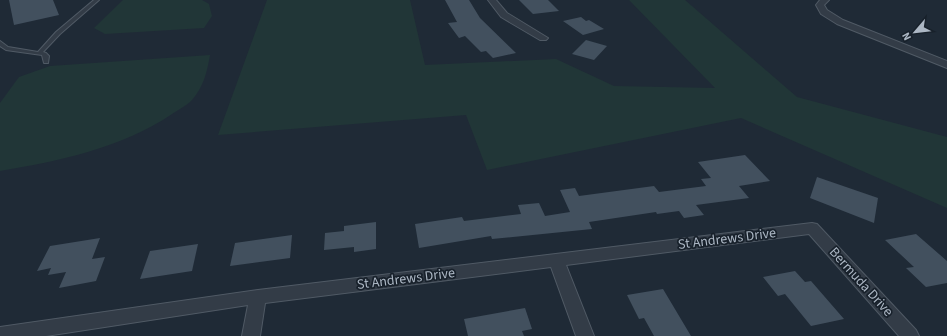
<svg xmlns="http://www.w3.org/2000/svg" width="947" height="336" viewBox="0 0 947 336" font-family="'Source Sans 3',sans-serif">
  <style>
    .green { fill: #213637 }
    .building { fill: #42505e }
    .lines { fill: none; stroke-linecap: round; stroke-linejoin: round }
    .lane-casing { stroke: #505a65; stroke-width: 2 }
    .street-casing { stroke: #505a65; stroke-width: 2 }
    .lane { fill: #333c47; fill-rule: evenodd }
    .street { fill: #333c47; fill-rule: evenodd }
    .labels { text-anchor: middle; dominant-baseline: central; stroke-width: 3.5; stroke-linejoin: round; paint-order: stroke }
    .near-street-label { font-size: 14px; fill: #acb7c4; stroke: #18212b }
  </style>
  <rect width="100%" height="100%" fill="#1f2a36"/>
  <g class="green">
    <polygon points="123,0 202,0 209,4 212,16 204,28 105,34 94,28"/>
    <polygon points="267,0 410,0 425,65 556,59 614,86 715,88 629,0 685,0 797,97 947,137 947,208 741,118 487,170 466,115 218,135"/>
    <path d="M210 55C207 72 204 86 192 100 188 105 179 109 172 114 122 148 59 161 0 171V103L19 77 50 66Z"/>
  </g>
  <g class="building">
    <polygon points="9,0 53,0 59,15 14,25"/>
    <polygon points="445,0 469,0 480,18 516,53 493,58 486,51 481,52 465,36 459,38 448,23 457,22"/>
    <polygon points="519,0 548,0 559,11 533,14"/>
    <polygon points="581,17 586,21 589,20 604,29 583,35 563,21"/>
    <polygon points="586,40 607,46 594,60 572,54"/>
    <polygon points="745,155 770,181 739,186 749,198 696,205 704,215 684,218 679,211 657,214 656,212 589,222 592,229 492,239 491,236 419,248 415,224 462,217 464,221 521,214 518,205 539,203 545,216 570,212 560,190 575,188 579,196 654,186 659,192 706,186 701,179 711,178 698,162"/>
    <polygon points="817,177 878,198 874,223 810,198"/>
    <polygon points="376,222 376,249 354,252 354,247 324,250 325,233 344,231 344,226"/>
    <polygon points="916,234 947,261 947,283 926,287 906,268 914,267 885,240"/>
    <polygon points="292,235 290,258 230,266 235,243"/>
    <polygon points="100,238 92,259 105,257 96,281 59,288 66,272 48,275 51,268 37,271 50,246"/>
    <polygon points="198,244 192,271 140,279 150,251"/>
    <polygon points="795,271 805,282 811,281 844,319 811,326 785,294 778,296 763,277"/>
    <polygon points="663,289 691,336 654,336 644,318 639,319 627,295"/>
    <polygon points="525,308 532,329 522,331 524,336 468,336 464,319"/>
  </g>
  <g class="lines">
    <g class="lane-casing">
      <polygon id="lane" points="94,0 99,0 60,34 43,52 46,53 49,56 48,63 44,63 42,55 6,50 0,46 0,41 8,47 38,52 56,32"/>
    </g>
    <g class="street-casing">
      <g id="street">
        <polygon points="488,0 496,0 507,13 548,38 546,40 540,40 501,17"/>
        <polygon points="820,0 829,0 824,5 827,10 843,20 947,61 947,68 837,24 821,14 816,5"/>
        <polygon points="812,223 817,224 916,330 919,336 899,336 809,234 566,265 594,336 576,336 551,267 265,303 260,336 242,336 248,305 46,336 0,336 0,327 258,290"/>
      </g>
    </g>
    <use href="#lane" class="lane"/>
    <use href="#street" class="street"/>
  </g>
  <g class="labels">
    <g class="near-street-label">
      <text transform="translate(727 239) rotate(-7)">St Andrews Drive</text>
      <text transform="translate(406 279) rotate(-7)">St Andrews Drive</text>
      <text transform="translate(861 282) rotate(48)">Bermuda Drive</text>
    </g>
  </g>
  <g transform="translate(915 32) rotate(242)" stroke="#18212b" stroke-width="3" paint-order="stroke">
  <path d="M0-3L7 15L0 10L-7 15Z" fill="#acb7c4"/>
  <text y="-6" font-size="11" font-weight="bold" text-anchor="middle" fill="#acb7c4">N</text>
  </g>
</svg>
